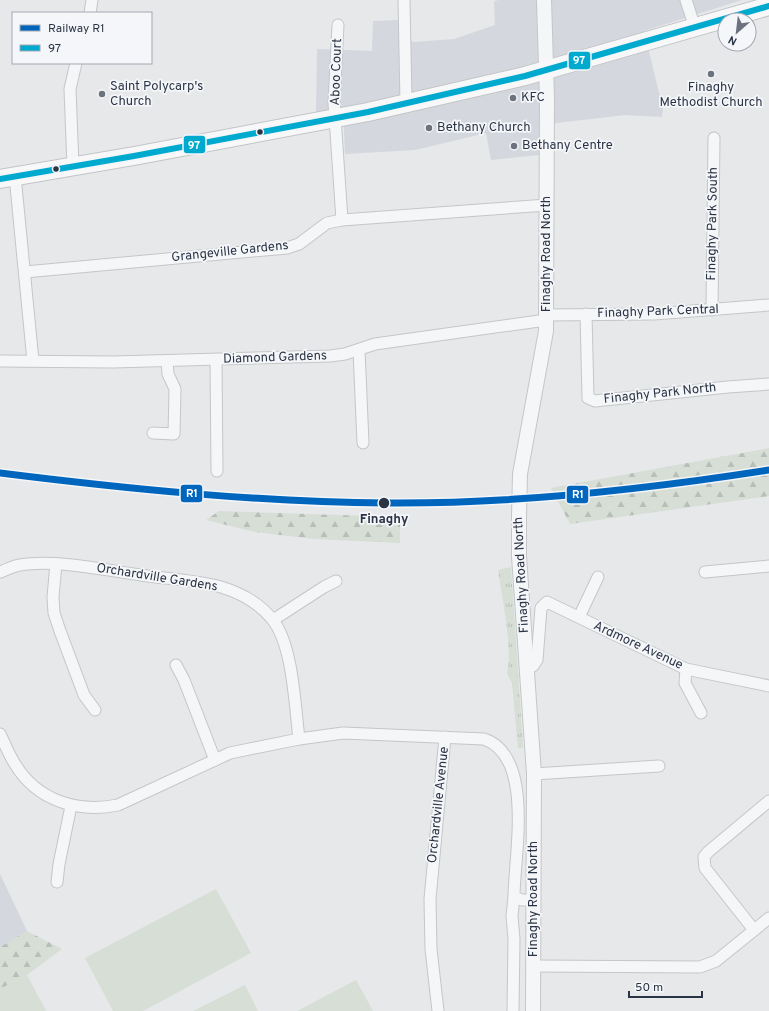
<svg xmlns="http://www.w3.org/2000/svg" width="769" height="1011" viewBox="0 0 769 1011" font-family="Overpass,sans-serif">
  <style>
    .built { fill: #d4d7dd }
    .grass { fill: url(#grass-tufts) }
    .forest { fill: url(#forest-firs) }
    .pitch { fill: #d6ded6 }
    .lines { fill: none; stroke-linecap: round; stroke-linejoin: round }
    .minor-casing { stroke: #c4c6c8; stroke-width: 13 }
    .tertiary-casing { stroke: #c4c6c8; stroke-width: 16 }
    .primary-casing { stroke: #c2c5c8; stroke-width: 20 }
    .minor { stroke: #f5f6f7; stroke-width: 11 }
    .tertiary { stroke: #f5f6f7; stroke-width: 14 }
    .primary { stroke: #f8f8f8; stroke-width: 18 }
    .bus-1-casing { stroke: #f4f6f9; stroke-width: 9 }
    .bus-1 { stroke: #00a9ce; stroke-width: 6 }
    .rail-1-casing { stroke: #f4f6f9; stroke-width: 10 }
    .rail-1 { stroke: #0065bd; stroke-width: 7 }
    .poi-dot { fill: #6c737f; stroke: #f4f6f9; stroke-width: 1.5 }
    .bus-dot { fill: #2b3445; stroke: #f4f6f9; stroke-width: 1.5 }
    .labels { text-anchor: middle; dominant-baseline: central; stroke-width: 3.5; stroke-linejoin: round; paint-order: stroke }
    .street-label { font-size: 13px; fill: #2b3445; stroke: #f4f6f9 }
    .poi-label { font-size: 13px; fill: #2b3445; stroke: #f4f6f9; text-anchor: start }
    .stop-label { font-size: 13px; font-weight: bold; fill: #2b3445; stroke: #f4f6f9 }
    .line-badge { stroke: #f4f6f9; stroke-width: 1.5 }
    .badge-label { font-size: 11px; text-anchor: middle; font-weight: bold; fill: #fff }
  </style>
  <defs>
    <pattern id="grass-tufts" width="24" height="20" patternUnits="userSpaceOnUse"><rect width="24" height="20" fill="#d6ded6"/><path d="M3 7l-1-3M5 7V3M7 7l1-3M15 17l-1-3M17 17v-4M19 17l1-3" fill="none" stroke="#b8bfb9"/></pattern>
    <pattern id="forest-firs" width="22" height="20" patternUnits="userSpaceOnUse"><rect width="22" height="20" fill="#d6ded6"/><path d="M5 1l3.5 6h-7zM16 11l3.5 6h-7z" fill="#b8bfb9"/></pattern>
  </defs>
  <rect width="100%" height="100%" fill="#e6e8ea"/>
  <g class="built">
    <polygon points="499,0 742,0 644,31 663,109 662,117 625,115 540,125 539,155 491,160 486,133 415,150 345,154 343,107 316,113 317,49 372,51 373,21 399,20 399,37 414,42 454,39 495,25 494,1"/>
    <polygon points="0,874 27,931 0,947"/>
  </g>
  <path class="grass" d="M511 567 523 746 522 748H518L512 683 507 674C513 646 502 599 498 570Z"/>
  <g class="forest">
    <polygon points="769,448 769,496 570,524 551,488"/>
    <polygon points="219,511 400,517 400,543 314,539 255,532 206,520"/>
    <polygon points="27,931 62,949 27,975 0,989 0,947"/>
  </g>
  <g class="pitch">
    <polygon points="216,889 251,953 143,1011 113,1011 85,958"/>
    <polygon points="27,975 46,1011 0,1011 0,989"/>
    <polygon points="356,980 373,1011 297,1011"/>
    <polygon points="245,985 258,1011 193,1011"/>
  </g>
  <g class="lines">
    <g class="minor-casing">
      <g id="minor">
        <polyline points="404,0 406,103"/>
        <polyline points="686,0 695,28"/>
        <polyline points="90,13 92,0"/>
        <polyline points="338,25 334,103 342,220"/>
        <polyline points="73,166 70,89 76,63"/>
        <polyline points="15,176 33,361"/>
        <polyline points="25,272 287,248 299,244 327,223 342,220 547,205"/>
        <polyline points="712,310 714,138"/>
        <polyline points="586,314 588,398 595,401 728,387 769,384"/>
        <polyline points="547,315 654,314 769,305"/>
        <polyline points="359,350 363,443"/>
        <polyline points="216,360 217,471"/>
        <polyline points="0,361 113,362 330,356 345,354 375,344 546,320"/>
        <polyline points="153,433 174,434 175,389 168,374 167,361"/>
        <polyline points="56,564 53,597 54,613 60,631 84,695 95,710"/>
        <path d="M0 572C6 570 13 566 20 565 55 559 105 570 141 575 167 579 196 580 221 587 241 593 259 603 272 619 293 644 295 707 299 739"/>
        <polyline points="705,572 769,566"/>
        <polyline points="579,617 598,577"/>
        <polyline points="273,620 324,587 336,581"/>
        <polyline points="176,665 184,680 215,760"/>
        <polyline points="526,667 533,666 537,660 541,608 547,602 686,669 769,686"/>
        <polyline points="686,669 685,683 701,713"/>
        <path d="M0 734C5 744 9 755 15 764 37 801 78 813 118 805L230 753 299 739 343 733 484 739C535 756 514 857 514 897L522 900H534"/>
        <polyline points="534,774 659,766"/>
        <polyline points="57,882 59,864 71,806"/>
        <polyline points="754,930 705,868 704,857 708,852 769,801"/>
        <polyline points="534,966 700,967 716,961 769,918"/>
        <polyline points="438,1011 431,949 430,899 445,737"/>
        <polyline points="513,1011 514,939 512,916 514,897"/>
      </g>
    </g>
    <g class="tertiary-casing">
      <polyline id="tertiary" points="533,1011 534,774 519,556 519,517 520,474 546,331 547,98 544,0"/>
    </g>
    <g class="primary-casing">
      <polyline id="primary" points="0,179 134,156 368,112 525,76 769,6"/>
    </g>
    <use href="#minor" class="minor"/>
    <use href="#tertiary" class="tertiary"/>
    <use href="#primary" class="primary"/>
    <g class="bus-1-casing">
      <polyline id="bus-1" points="0,179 134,156 368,112 525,76 769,6"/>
    </g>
    <use href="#bus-1" class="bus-1"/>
    <g class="rail-1-casing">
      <path id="rail-1" d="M0 473C128 489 257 502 387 503 515 504 642 490 769 470"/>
    </g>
    <use href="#rail-1" class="rail-1"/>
  </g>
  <g class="poi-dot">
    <circle cx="711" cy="74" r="4"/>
    <circle cx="102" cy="94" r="4"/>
    <circle cx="513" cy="98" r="4"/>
    <circle cx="429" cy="128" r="4"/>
    <circle cx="514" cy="146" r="4"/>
  </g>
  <g class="bus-dot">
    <circle cx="260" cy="132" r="3.5"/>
    <circle cx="56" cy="169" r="3.5"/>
    <circle cx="384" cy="503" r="6"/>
  </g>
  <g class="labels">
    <g class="street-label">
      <text transform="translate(337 72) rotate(-88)">Aboo Court</text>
      <text transform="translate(713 224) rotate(-89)">Finaghy Park South</text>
      <text transform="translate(230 252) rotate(-6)">Grangeville Gardens</text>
      <text transform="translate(547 254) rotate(-90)">Finaghy Road North</text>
      <text transform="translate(658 312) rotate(-2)">Finaghy Park Central</text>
      <text transform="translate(275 358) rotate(-2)">Diamond Gardens</text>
      <text transform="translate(660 394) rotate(-6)">Finaghy Park North</text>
      <text transform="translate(522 575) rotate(-93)">Finaghy Road North</text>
      <text transform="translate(157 578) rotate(9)">Orchardville Gardens</text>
      <text transform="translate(638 646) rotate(25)">Ardmore Avenue</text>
      <text transform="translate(439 805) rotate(-84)">Orchardville Avenue</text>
      <text transform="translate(534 899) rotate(-90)">Finaghy Road North</text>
    </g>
    <g class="poi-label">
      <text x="110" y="87">Saint Polycarp's<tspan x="110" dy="15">Church</tspan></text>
      <text x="711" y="88" text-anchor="middle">Finaghy<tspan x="711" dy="15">Methodist Church</tspan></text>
      <text x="521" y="98">KFC</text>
      <text x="437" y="128">Bethany Church</text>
      <text x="522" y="146">Bethany Centre</text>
    </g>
    <g class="stop-label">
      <text x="384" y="520">Finaghy</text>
    </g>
  </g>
  <g class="line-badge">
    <rect x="568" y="51" width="23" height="19" rx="4" fill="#00a9ce"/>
    <rect x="183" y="135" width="23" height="19" rx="4" fill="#00a9ce"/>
    <rect x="180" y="484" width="23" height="19" rx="4" fill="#0065bd"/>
    <rect x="566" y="485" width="23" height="19" rx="4" fill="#0065bd"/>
  </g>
  <g class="badge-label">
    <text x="579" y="64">97</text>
    <text x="194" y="149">97</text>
    <text x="192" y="497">R1</text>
    <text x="578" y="498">R1</text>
  </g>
  <rect x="12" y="12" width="140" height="52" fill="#f4f6f9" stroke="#a4a8b1"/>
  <rect x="20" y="25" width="20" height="6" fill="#0065bd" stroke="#a4a8b1"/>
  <text x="48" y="32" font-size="12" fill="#2b3445">Railway R1</text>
  <rect x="20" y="45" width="20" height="6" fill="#00a9ce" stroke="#a4a8b1"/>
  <text x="48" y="52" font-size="12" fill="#2b3445">97</text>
  <g transform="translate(737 32) rotate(208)"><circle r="19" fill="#f4f6f9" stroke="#a4a8b1"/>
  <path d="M0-3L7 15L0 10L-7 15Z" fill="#6c737f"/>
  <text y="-6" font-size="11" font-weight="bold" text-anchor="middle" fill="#2b3445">N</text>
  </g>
  <path d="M629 991v6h73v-6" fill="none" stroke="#2b3445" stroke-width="2"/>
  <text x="635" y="991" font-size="12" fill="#2b3445" stroke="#f4f6f9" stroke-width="3" paint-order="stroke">50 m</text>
</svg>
